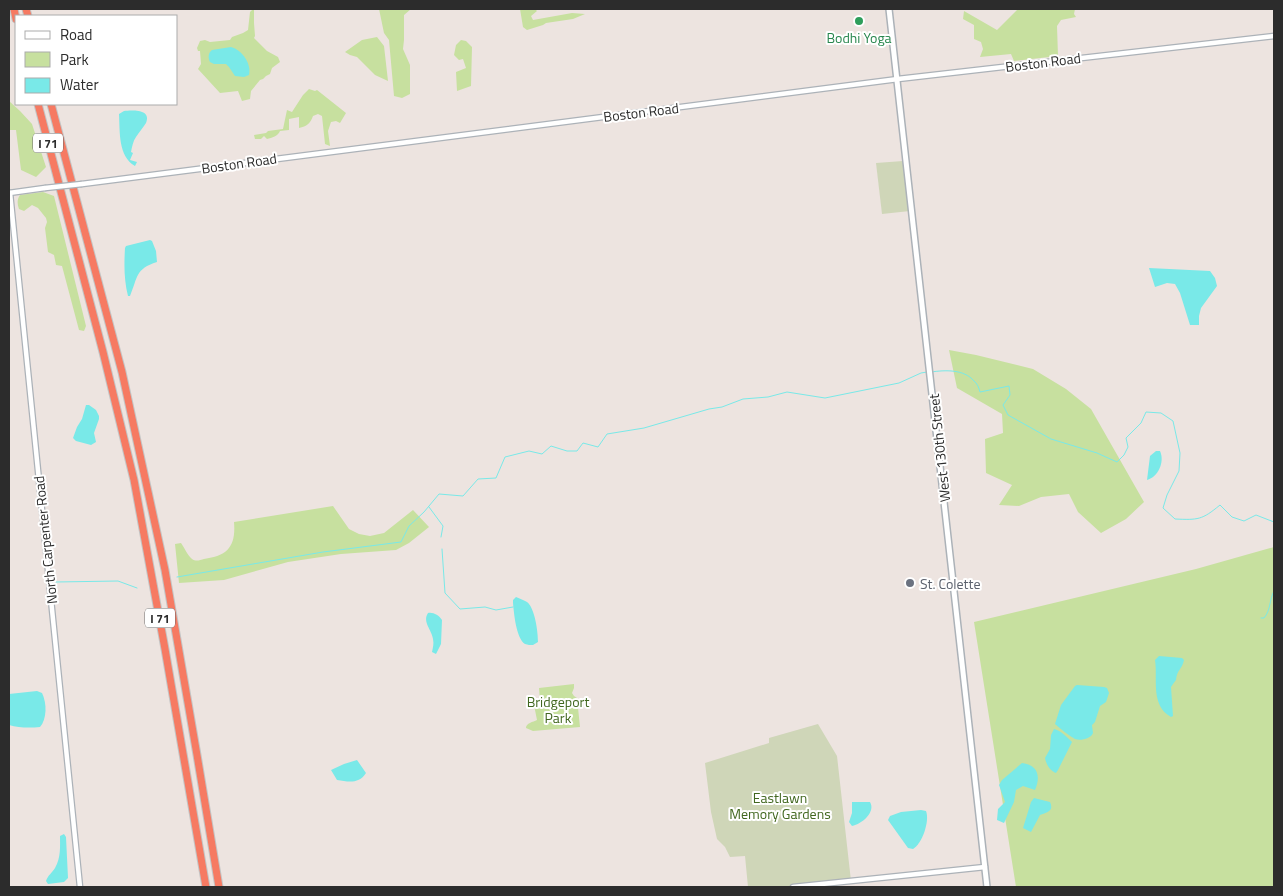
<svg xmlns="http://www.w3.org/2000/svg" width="1283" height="896" viewBox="0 0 1283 896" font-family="'Titillium Web',sans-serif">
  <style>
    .green { fill: #c7e09f }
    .cemetery { fill: #cfd6b8 }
    .water { fill: #79e9e8 }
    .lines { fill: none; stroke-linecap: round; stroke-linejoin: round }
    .stream { stroke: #79e9e8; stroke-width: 1 }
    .tertiary-casing { stroke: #acb2b8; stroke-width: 7 }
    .secondary-casing { stroke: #acb2b8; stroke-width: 8 }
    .motorway-casing { stroke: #c4c4c4; stroke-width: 9 }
    .tertiary { stroke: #fff; stroke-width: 4.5 }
    .secondary { stroke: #fff; stroke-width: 5 }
    .motorway { stroke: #f67a62; stroke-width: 7 }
    .tertiary-bridge-casing { stroke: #acb2b8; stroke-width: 7; stroke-linecap: butt }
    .tertiary-bridge { stroke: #fff; stroke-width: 4.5 }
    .leisure-dot { fill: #2e9e5b; stroke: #fff; stroke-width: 2 }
    .worship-dot { fill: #6b7280; stroke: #fff; stroke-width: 2 }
    .labels { text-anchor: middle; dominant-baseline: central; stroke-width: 4; stroke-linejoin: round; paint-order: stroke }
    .shield { fill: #fff; stroke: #6b6b6b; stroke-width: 1 }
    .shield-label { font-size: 12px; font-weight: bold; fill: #2c2c2c }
    .leisure-label { font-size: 14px; fill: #27864d; stroke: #fff }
    .street-label { font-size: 14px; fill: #2c2c2c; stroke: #fff }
    .worship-label { font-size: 14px; fill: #5b616d; stroke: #fff; text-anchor: start }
    .park-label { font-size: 14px; fill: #41671f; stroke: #fff }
  </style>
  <rect width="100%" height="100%" fill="#ede4e0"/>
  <g class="green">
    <polygon points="253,9 254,9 254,23 255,36 254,38 267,51 278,57 280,62 272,68 270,74 266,76 263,79 260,80 251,91 250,99 242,101 238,91 220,93 198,69 201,64 200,51 198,51 197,48 200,41 205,40 210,42 230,40 232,37 243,33 248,30 250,12"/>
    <polygon points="379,9 411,9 404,15 404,40 403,49 410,65 410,94 402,98 394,96 389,40 384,33"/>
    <polygon points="520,9 535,9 537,11 531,16 533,20 572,13 585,14 573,19 546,23 543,25 527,30 523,27"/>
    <polygon points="1018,9 1075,9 1074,14 1076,17 1061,20 1057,26 1058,56 1014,61 1011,54 980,57 983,49 981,42 974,39 974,25 963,19 964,11 997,30"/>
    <polygon points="377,37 384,46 388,81 375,75 357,57 350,55 345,52 362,40"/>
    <polygon points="461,40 466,41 472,47 471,86 457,91 456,72 466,68 463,59 459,60 454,55 456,45"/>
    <path d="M309 89 315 91 317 90 346 113 340 123 336 121 331 122 328 131 330 146 325 144 322 116 318 114 313 116C310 124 307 126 299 128V117L289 119V130L280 131C278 136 272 138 267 139L264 136 261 139H255L254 135 266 133 268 131 283 129 287 110 292 112 303 95Z"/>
    <polygon points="9,101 20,111 32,124 46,167 36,177 21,170 16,130 9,130"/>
    <path d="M43 192 54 196 86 326 84 331 79 330 62 266 56 265 54 255 48 252 45 228 47 222 46 218 38 208 32 205 24 211 19 209C17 204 17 199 20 195Z"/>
    <polygon points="949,350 976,355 1033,369 1066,389 1091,409 1144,502 1126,519 1101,533 1078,512 1069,494 1041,497 1019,506 999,505 1012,485 986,473 985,439 1003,433 1002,414 957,388"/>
    <path d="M333 506 349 529 359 534 370 536 384 533 413 510 429 527 409 543 396 550 341 554 288 562 224 580 179 583 175 544 181 543C184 547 188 556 192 559 196 562 200 560 204 559 228 556 236 546 234 522Z"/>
    <polygon points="1274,547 1274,887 1016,887 974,622 1196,569"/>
    <path d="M574 684V688L572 693 574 696 577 698 580 727 533 731 526 728C526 723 533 722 537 720L534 705 537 702 540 701 539 688Z"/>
  </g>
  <g class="cemetery">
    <polygon points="903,161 910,211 882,214 876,163"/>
    <polygon points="818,724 837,756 851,881 793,887 748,887 745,856 730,857 725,847 717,839 711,812 705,763 769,743 769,738"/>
  </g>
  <g class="water">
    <path d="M231 47C242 50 252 64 249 75L244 77 235 76 229 67 226 64H214L210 62C208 58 208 53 212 50Z"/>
    <path d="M124 111C132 110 152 109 146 123 143 128 139 132 136 137 133 141 132 147 131 152L133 153 130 160 137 162 135 166C118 156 120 132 119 114Z"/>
    <path d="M150 240 152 241 156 251 157 262C135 269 138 277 130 296H128C124 280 124 265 125 248L126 246Z"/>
    <polygon points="1149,268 1210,271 1215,278 1217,286 1201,308 1199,316 1199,325 1190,325 1180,293 1175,284 1167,283 1155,287"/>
    <polygon points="86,405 89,405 96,410 99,416 99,419 94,433 96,442 91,445 76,441 73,438 77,427 82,419"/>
    <path d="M1156 451H1160C1165 462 1158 477 1147 480L1150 456Z"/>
    <path d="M516 597C520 599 524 600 527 602 535 608 538 632 538 642L533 645C530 645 528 645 525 644 516 638 514 613 513 603V600Z"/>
    <path d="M428 613C433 612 439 615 442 620L441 644 436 654 432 652C433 647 434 644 433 639 432 630 422 622 428 613Z"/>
    <path d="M1159 656 1182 658 1184 660C1182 670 1177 669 1176 680L1173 684 1171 687 1173 716 1171 717C1150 705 1158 679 1155 660Z"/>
    <path d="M1077 685 1104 687 1107 688 1109 693 1106 702 1100 706 1095 722 1092 725C1092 726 1093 732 1093 733 1091 739 1080 741 1075 739 1068 735 1061 729 1055 724L1061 705 1075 686Z"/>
    <path d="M37 691 42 693C47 703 47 719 40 727 30 728 19 728 9 725V694Z"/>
    <path d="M1054 729C1060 730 1067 737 1072 742L1058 770 1056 773C1050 771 1046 764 1045 758L1050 749 1051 735Z"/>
    <path d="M357 760 366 773C359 784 349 782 337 780L331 770 344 764Z"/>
    <path d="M1022 763C1038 765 1041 776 1035 790L1023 786 1016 790 1014 802 1004 823 997 820 998 809 1005 802 999 785 1002 780Z"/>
    <path d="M1034 798 1050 802C1054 811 1048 812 1040 815L1031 832 1023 828 1031 802Z"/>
    <path d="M852 802H870C876 812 862 824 852 826L849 822 852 813Z"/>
    <path d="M921 810 926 811C930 821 922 844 913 849L908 848 888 820 890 816 901 812Z"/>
    <path d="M64 834 66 837 68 878 64 882 48 884 46 881C48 875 52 873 55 868 61 857 60 847 60 836Z"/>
  </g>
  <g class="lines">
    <g class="stream">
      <path d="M931 372C945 370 964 369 974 381 977 383 979 388 980 392L1009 386 1010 395 1003 405 1008 415 1051 439 1097 453 1117 462 1124 455 1128 447 1126 438 1141 423 1146 412 1161 413 1173 421 1180 453 1179 471 1167 495 1163 508 1175 519C1198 520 1202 520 1220 505L1232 517 1244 521 1256 515 1274 522"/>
      <polyline points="429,507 443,526 441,537"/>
      <polyline points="442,549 445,593 460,609 485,607 496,610 513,607"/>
      <polyline points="177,577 323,552 401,542 409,526 424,512 439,494 463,496 478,479 496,478 505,457 529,451 542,454 551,446 567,451 577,451 583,443 598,447 607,434 644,428 709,409 722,407 743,399 768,397 787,392 825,398 899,383 921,373 927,372"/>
      <polyline points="56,582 118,581 137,588"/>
      <path d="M1261 618H1264C1271 610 1269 600 1274 591"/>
    </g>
    <g class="tertiary-casing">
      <g id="tertiary">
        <polyline points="82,184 898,79 1274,36"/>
        <polyline points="9,193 45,188"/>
        <polyline points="10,193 80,887"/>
        <polyline points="793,887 985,867"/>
      </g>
    </g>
    <g class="secondary-casing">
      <polyline id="secondary" points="889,9 987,887"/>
    </g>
    <g class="motorway-casing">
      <g id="motorway">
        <polyline points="14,9 16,19"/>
        <polyline points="26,9 28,16"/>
        <polyline points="38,104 103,352 134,480 165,649 206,887"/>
        <polyline points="51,104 122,372 165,570 197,755 219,887"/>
      </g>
    </g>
    <use href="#tertiary" class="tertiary"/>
    <use href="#secondary" class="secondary"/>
    <use href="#motorway" class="motorway"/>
    <g class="tertiary-bridge-casing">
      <polyline id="tertiary-bridge" points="45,188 82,184"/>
    </g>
    <use href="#tertiary-bridge" class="tertiary-bridge"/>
  </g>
  <circle class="leisure-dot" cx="859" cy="21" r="5"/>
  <circle class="worship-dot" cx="910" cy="583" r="5"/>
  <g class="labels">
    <g class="shield">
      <rect x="33" y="133.5" width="30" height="19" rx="4"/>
      <rect x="145" y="608.5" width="30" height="19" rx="4"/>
    </g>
    <g class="shield-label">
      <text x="48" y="143">I 71</text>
      <text x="160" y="618">I 71</text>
    </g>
    <g class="leisure-label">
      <text x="859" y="37">Bodhi Yoga</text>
    </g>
    <g class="street-label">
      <text transform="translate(1043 62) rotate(-7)">Boston Road</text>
      <text transform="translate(641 112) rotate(-7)">Boston Road</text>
      <text transform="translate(239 163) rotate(-8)">Boston Road</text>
      <text transform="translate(939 448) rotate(-96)">West 130th Street</text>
      <text transform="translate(45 540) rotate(-96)">North Carpenter Road</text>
    </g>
    <g class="worship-label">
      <text x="920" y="583">St. Colette</text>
    </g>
    <g class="park-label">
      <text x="558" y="701">Bridgeport<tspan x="558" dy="16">Park</tspan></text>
      <text x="780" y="797">Eastlawn<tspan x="780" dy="16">Memory Gardens</tspan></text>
    </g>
  </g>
  <rect width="1283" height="896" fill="none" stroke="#2c2c2c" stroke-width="20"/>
  <rect x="15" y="15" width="162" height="90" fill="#ffffff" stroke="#ababab"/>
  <rect x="25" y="31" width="25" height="8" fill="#ffffff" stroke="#ababab"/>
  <text x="60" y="40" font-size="15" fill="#2c2c2c">Road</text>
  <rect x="25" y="52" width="25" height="15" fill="#c7e09f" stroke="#ababab"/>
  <text x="60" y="65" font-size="15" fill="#2c2c2c">Park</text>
  <rect x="25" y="78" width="25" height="15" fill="#79e9e8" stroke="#ababab"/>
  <text x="60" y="90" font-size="15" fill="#2c2c2c">Water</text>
</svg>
